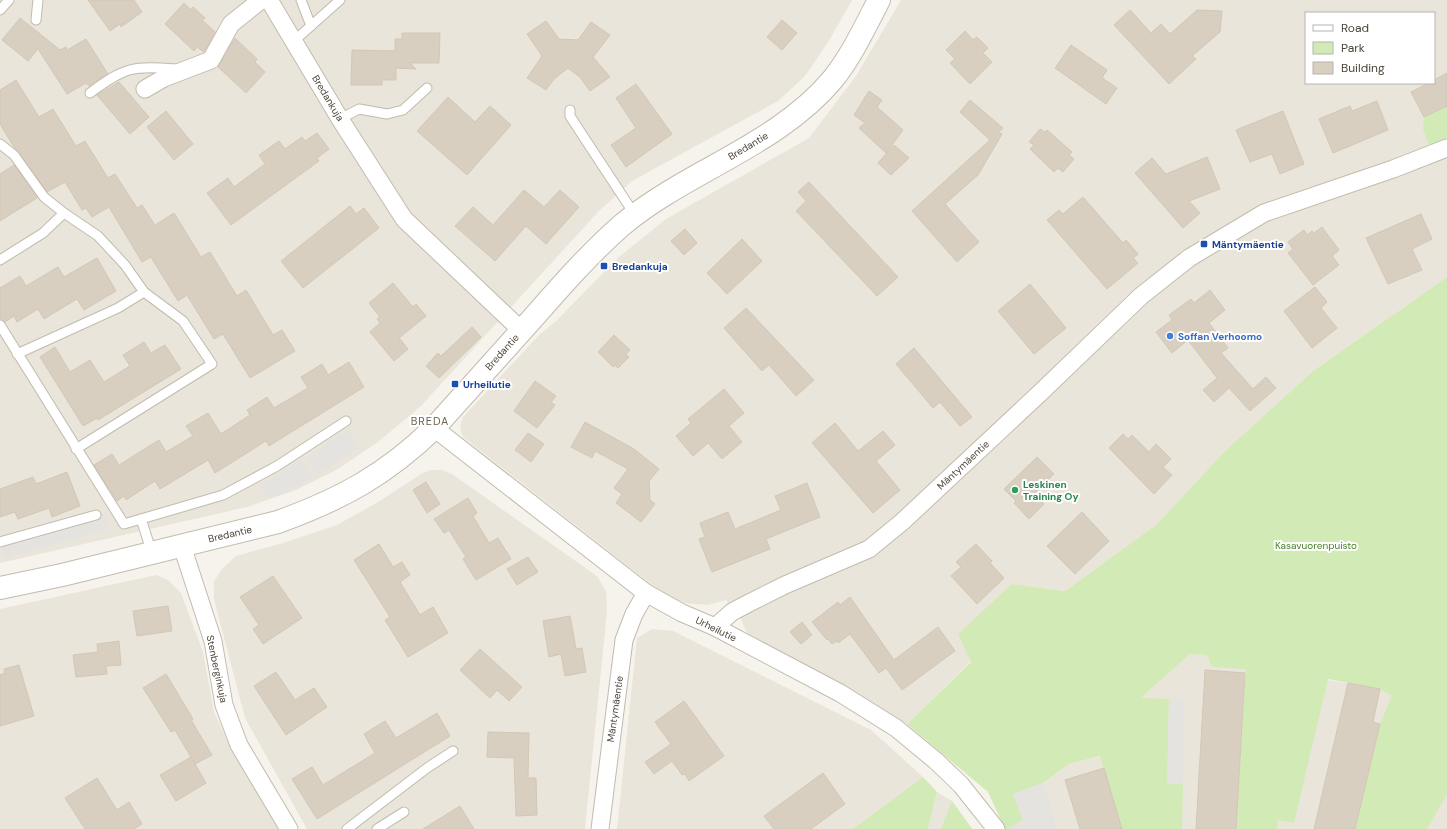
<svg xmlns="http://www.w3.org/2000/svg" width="1447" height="829" viewBox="0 0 1447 829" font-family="'DM Sans',sans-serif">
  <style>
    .residential { fill: #eae5da; fill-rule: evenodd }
    .green { fill: #d2eab5 }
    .parking { fill: #e5e3e0 }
    .building { fill: #d8cfc1; stroke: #d3c7b4 }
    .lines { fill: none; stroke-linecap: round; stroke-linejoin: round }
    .service-casing { stroke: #c2bbae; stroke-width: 11 }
    .minor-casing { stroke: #c2bbae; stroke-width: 19 }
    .tertiary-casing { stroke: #c2bbae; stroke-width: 24 }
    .service { stroke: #fff; stroke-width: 9 }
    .minor { stroke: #fff; stroke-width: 17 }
    .tertiary { stroke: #fff; stroke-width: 22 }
    .transit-dot { fill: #1a4fb4; stroke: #fff; stroke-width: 1.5 }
    .shop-dot { fill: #3f7fe0; stroke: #fff; stroke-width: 1.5 }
    .leisure-dot { fill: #2e9e5b; stroke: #fff; stroke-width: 1.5 }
    .labels { text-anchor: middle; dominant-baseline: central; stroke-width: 4; stroke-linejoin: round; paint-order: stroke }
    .street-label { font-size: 10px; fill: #4b4439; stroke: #fff }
    .transit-label { font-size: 10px; font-weight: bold; fill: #164399; stroke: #fff; text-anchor: start }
    .shop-label { font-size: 10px; font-weight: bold; fill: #366cbe; stroke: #fff; text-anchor: start }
    .leisure-label { font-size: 10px; font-weight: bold; fill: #27864d; stroke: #fff; text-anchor: start }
    .park-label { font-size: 10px; fill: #4a7f2a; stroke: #fff }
    .neighbourhood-label { font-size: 11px; letter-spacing: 1px; fill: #6e6250; stroke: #fff }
  </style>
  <rect width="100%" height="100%" fill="#f6f3ec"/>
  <g class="residential">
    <polygon points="0,0 852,0 830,39 805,76 778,101 632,181 598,212 420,407 378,442 338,469 296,490 247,507 0,563"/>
    <path d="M901 0H1447V277L1313 371 1227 449 1156 525 1065 591 1012 584 971 661 907 724 748 635 741 619 726 600 708 605 684 603 666 596 463 437 460 427 463 417 539 335 556 321 619 257 666 219 809 138 856 76ZM1306 13H1434V83H1306Z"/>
    <polygon points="431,470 442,470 452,474 597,576 606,591 607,611 585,829 307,829 245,718 214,599 214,581 223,568 236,556 283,543 337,525 378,502 421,474"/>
    <polygon points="156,575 168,580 181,593 203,652 214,712 228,742 279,829 0,829 0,609"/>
    <polygon points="652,629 673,631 871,730 923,777 853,829 617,829 637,638"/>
    <polygon points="1190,654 1207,655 1270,670 1380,689 1447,725 1447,829 1008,829 1013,794 1043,783 1069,764 1101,756 1141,698"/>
    <polygon points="937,792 952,801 972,829 928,829"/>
  </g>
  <g class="green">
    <polygon points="1447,106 1447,138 1429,145 1423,129 1424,117"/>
    <polygon points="1447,277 1447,794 1427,829 1355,829 1380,724 1392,696 1379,689 1328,679 1294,823 1278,820 1277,829 1236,829 1246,669 1212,667 1207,655 1190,654 1141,698 1169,699 1167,784 1183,784 1182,829 1122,829 1100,756 1069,764 1043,783 1013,794 1023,820 1008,829 1005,829 988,792 907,724 971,662 958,634 1012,584 1065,591 1156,525 1227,449 1313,371"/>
    <polygon points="923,777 937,792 928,829 853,829"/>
    <polygon points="952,801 972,829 941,829"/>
  </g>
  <g class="parking">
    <polygon points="348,430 359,448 317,475 306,457"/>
    <polygon points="302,460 313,478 287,492 268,498 259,486"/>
    <polygon points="104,513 109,529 4,558 0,542"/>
    <polygon points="1169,699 1185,699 1183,784 1167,784"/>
    <polygon points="1043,783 1057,829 1008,829 1023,820 1013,794"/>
  </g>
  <g class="building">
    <polygon points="88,0 134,0 142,12 121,27 120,24 110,31"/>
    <polygon points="184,3 191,10 193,7 205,18 202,20 215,32 204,52 197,47 194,51 165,24"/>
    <polygon points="1130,10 1151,33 1161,24 1170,34 1197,10 1222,11 1220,32 1192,56 1196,59 1169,84 1114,25"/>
    <polygon points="20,18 60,50 66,47 67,50 86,39 108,74 89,86 86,83 67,94 38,49 28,61 2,40"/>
    <polygon points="782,20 797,33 782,50 767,37"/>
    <polygon points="546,21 559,39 578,40 591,22 610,35 593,57 610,77 590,91 580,77 568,68 554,79 546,90 527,78 542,56 527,34"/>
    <polygon points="965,31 973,40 977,37 988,48 983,53 992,62 970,84 950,63 955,59 946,50"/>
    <polygon points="402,33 440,33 439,63 410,63 416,69 396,68 396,80 382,80 382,85 351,85 352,50 395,51 395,39 402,39"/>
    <polygon points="235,38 257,59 255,62 265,72 246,93 218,67"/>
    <polygon points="1071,45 1107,70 1102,78 1117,88 1106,104 1055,68"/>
    <polygon points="1447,73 1447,106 1424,117 1411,92 1429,83 1434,83 1434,80"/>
    <polygon points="16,80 39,117 53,109 76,146 85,141 108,178 115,174 137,208 142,205 155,225 174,213 201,257 210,252 237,296 246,290 273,335 282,330 295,351 250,378 223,334 214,339 187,295 178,301 151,257 142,262 109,207 92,217 86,208 82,210 65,182 47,192 14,147 0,124 0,90"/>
    <polygon points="119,82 149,117 130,134 97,95"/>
    <polygon points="636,84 672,134 626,167 611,145 636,128 616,98"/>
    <polygon points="869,91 882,100 877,107 903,130 886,153 859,128 865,123 854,115"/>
    <polygon points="448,97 475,122 490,106 511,125 467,175 417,131"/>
    <polygon points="970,100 1003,128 999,132 1002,134 978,175 945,204 979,242 957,262 912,211 990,140 960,112"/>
    <polygon points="1377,101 1388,130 1333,153 1319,119 1350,106 1352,111"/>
    <polygon points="166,111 193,144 174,160 147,127"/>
    <polygon points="1283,111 1304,164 1280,174 1272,154 1250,162 1236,130"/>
    <polygon points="1040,129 1045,132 1047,130 1072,152 1069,155 1074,159 1063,172 1058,168 1054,172 1030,149 1034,145 1029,142"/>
    <polygon points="317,133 329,149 317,158 319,161 231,225 207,193 228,178 234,187 265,164 259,155 279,141 285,149 302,137 305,141"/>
    <polygon points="894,145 909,158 891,175 878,163"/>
    <polygon points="1207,157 1220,189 1189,201 1200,213 1183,228 1135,173 1152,158 1166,174"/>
    <polygon points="14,165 37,198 0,221 0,174"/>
    <polygon points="809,182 898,277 877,296 796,211 806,201 798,192"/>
    <polygon points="524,190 544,207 560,190 579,207 546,244 526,226 495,261 455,226 473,207 493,225"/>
    <polygon points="1083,197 1123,243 1126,240 1138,254 1133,258 1138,263 1107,289 1047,220 1059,210 1063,214"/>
    <polygon points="350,206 356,214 364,208 379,228 303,288 281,261"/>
    <polygon points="1421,214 1432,239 1412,249 1422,270 1388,284 1366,238"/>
    <polygon points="1322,227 1339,250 1332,256 1339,265 1313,285 1288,253 1293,249 1288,242 1304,230 1307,235 1312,231 1314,233"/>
    <polygon points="685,229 697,243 684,255 671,241"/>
    <polygon points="742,239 762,261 727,294 707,273"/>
    <polygon points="97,258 116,291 84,310 77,299 44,319 38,309 17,322 14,316 5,322 0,319 0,288 20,276 26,286 58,267 64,277"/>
    <polygon points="393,283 413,307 416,304 426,316 399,338 408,349 394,361 370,332 380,323 377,319 380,317 369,303"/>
    <polygon points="1030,284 1066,328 1034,354 998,311"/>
    <polygon points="1315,287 1327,302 1321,308 1337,328 1312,348 1284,311"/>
    <polygon points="1210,290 1225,310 1209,323 1228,348 1221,353 1253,389 1266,377 1276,388 1250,411 1229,388 1214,402 1203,390 1217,378 1188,340 1172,353 1156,332 1172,320 1169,315 1191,299 1194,303"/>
    <polygon points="746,308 814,380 796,396 769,365 762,371 724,328"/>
    <polygon points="472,327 481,337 439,378 426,366 438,353 441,356"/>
    <polygon points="614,335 630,350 626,354 629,357 618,368 615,365 613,367 598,352"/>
    <polygon points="144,342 151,353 165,345 181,369 98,420 97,418 83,426 40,357 55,347 70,372 90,360 104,382 130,366 123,355"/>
    <polygon points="914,348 972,417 960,426 940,402 933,408 896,364"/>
    <polygon points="349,362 364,387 269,446 266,441 215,473 208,460 160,489 155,481 126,500 124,496 117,501 94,465 112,454 119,465 159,440 166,452 193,436 186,426 208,413 221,434 250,415 247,410 267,397 274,408 308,388 301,377 322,364 328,375"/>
    <polygon points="535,381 556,396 551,402 555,405 537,428 514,411"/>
    <polygon points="724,389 744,413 729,426 742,442 722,459 708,443 693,456 676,436 691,423 688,419"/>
    <polygon points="585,422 634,449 659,469 649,481 650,500 655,504 641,522 616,503 622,494 614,488 628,469 595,451 592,458 571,447"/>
    <polygon points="835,423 858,451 883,431 895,445 876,461 900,490 873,513 812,443"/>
    <polygon points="528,433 544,444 531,462 515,450"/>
    <polygon points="1123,434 1128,439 1132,435 1149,452 1156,444 1171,459 1163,467 1172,475 1154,494 1109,448"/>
    <polygon points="1037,457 1054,474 1034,494 1044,504 1029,519 1014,503 1016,501 1004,489"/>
    <polygon points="67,472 80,506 52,517 49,508 18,519 15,512 0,517 0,489 33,477 36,484"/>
    <polygon points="426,482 440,504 427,513 413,490"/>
    <polygon points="807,483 820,517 766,539 770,549 712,572 699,539 705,537 700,523 728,512 735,529 781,510 775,496"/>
    <polygon points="468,498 477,513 473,516 489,543 498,538 511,559 476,580 463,559 466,557 449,530 444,533 434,519"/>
    <polygon points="1082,512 1109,541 1075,574 1047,546"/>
    <polygon points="379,544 393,567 402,562 410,575 400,582 420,615 433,607 448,633 408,657 385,620 390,617 354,560"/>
    <polygon points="976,544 992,561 990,563 1004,578 977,604 951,576 961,567 956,562"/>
    <polygon points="528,557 538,572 517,585 507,569"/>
    <polygon points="273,576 302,618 263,644 253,629 259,625 240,597"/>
    <polygon points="850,597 894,660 938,627 955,651 902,690 886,668 879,673 850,634 838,643 837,641 832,644 828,639 827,640 812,622 838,602 840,605"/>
    <polygon points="168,606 172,631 137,636 133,611"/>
    <polygon points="570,616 576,649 582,648 586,672 565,676 561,654 549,657 543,621"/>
    <polygon points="802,622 812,635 801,644 790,632"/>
    <polygon points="119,641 121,665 106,666 107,674 76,677 73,655 98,652 97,644"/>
    <polygon points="480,649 522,687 509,701 497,690 490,698 460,670"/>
    <polygon points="19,665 34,716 0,726 0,675 5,673 4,669"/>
    <polygon points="1205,670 1245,673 1236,829 1196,829"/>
    <polygon points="276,672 295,700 314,688 327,707 286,735 254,686"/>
    <polygon points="166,674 193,719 191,720 212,755 195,764 175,730 171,732 143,688"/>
    <polygon points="1348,683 1380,689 1373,722 1380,724 1355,829 1314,829"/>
    <polygon points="684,701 724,756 689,781 685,774 682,775 672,761 654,774 645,762 671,744 655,722"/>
    <polygon points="437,713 450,736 317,819 292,779 312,767 323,785 375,753 364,734 385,721 396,738"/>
    <polygon points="488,732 529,733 528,778 536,778 537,815 516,816 514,758 487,757"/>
    <polygon points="191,757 206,783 176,801 160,775"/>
    <polygon points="1104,768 1122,829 1080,829 1065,780"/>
    <polygon points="823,773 845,804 811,829 774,829 764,816"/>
    <polygon points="97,778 117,810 129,802 142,824 134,829 85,829 65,798"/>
    <polygon points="460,806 474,829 423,829"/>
  </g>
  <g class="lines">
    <g class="service-casing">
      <g id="service">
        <polyline points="301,0 311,26"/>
        <polyline points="0,10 9,0"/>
        <polyline points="36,20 38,0"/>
        <polyline points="294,41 340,0"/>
        <path d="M90 93C126 66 133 66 177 69"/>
        <polyline points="570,110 570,116 583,136 635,215"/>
        <polyline points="340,119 359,109 387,114 403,110 427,88"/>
        <polyline points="0,144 14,155 44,197 64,213 98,236 125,265 144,292 183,321 212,364 76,449"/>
        <polyline points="0,260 43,233 64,213"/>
        <polyline points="0,325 124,524 223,495 277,466 346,421"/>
        <polyline points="17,354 118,308 144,292"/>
        <polyline points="141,519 152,553"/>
        <polyline points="0,542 96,515"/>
        <polyline points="347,829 427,768 453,751"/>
        <polyline points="377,829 404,812"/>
      </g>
    </g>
    <g class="minor-casing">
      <g id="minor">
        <polyline points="269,0 340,119 404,219 522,331"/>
        <polyline points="145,89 164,78 211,60 231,24 261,0"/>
        <polyline points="434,428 646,593 682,613 715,627 840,693 896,728 936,761 961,785 996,829"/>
        <polyline points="182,546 213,641 224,705 239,745 289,829"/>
        <polyline points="715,627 732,612 749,603 785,585 869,549 902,522 1040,393 1141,296 1189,258 1264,213 1393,169 1447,148"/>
        <polyline points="600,829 624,640 634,614 646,593"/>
      </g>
    </g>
    <g class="tertiary-casing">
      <path id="tertiary" d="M0 588 62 575 278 522C341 499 386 475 434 428 467 391 500 355 533 318 561 286 590 253 622 225 688 170 777 146 833 79 852 55 865 27 879 0"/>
    </g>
    <use href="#service" class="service"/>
    <use href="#minor" class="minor"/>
    <use href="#tertiary" class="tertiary"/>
  </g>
  <g class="transit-dot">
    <rect x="1200" y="240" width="8" height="8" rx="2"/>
    <rect x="600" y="262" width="8" height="8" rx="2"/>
    <rect x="451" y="380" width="8" height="8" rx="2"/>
  </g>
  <circle class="shop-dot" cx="1170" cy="336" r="4"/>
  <circle class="leisure-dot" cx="1015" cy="490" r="4"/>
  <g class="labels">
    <g class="street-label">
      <text transform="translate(328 98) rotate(59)">Bredankuja</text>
      <text transform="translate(748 146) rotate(-31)">Bredantie</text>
      <text transform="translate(502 352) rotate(-48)">Bredantie</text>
      <text transform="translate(963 465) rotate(-43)">Mäntymäentie</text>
      <text transform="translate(230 534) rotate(-13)">Bredantie</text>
      <text transform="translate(716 629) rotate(26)">Urheilutie</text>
      <text transform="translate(217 669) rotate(78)">Stenberginkuja</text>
      <text transform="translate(615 709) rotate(-82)">Mäntymäentie</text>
    </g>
    <g class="transit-label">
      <text x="1212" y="244">Mäntymäentie</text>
      <text x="612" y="266">Bredankuja</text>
      <text x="463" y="384">Urheilutie</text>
    </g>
    <g class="shop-label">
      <text x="1178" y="336">Soffan Verhoomo</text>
    </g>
    <g class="leisure-label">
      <text x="1023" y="484">Leskinen<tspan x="1023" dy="12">Training Oy</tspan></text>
    </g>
    <g class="park-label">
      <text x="1316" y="545">Kasavuorenpuisto</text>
    </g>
    <g class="neighbourhood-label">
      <text x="430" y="421">BREDA</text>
    </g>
  </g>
  <rect x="1305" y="12" width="130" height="72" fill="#ffffff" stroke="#b7b4b0"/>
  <rect x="1313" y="25" width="20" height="6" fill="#ffffff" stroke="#b7b4b0"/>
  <text x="1341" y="32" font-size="12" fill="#4b4439">Road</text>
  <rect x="1313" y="42" width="20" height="12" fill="#d2eab5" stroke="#b7b4b0"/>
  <text x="1341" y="52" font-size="12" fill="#4b4439">Park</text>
  <rect x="1313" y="62" width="20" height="12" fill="#d8cfc1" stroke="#b7b4b0"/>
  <text x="1341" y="72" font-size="12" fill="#4b4439">Building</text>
</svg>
